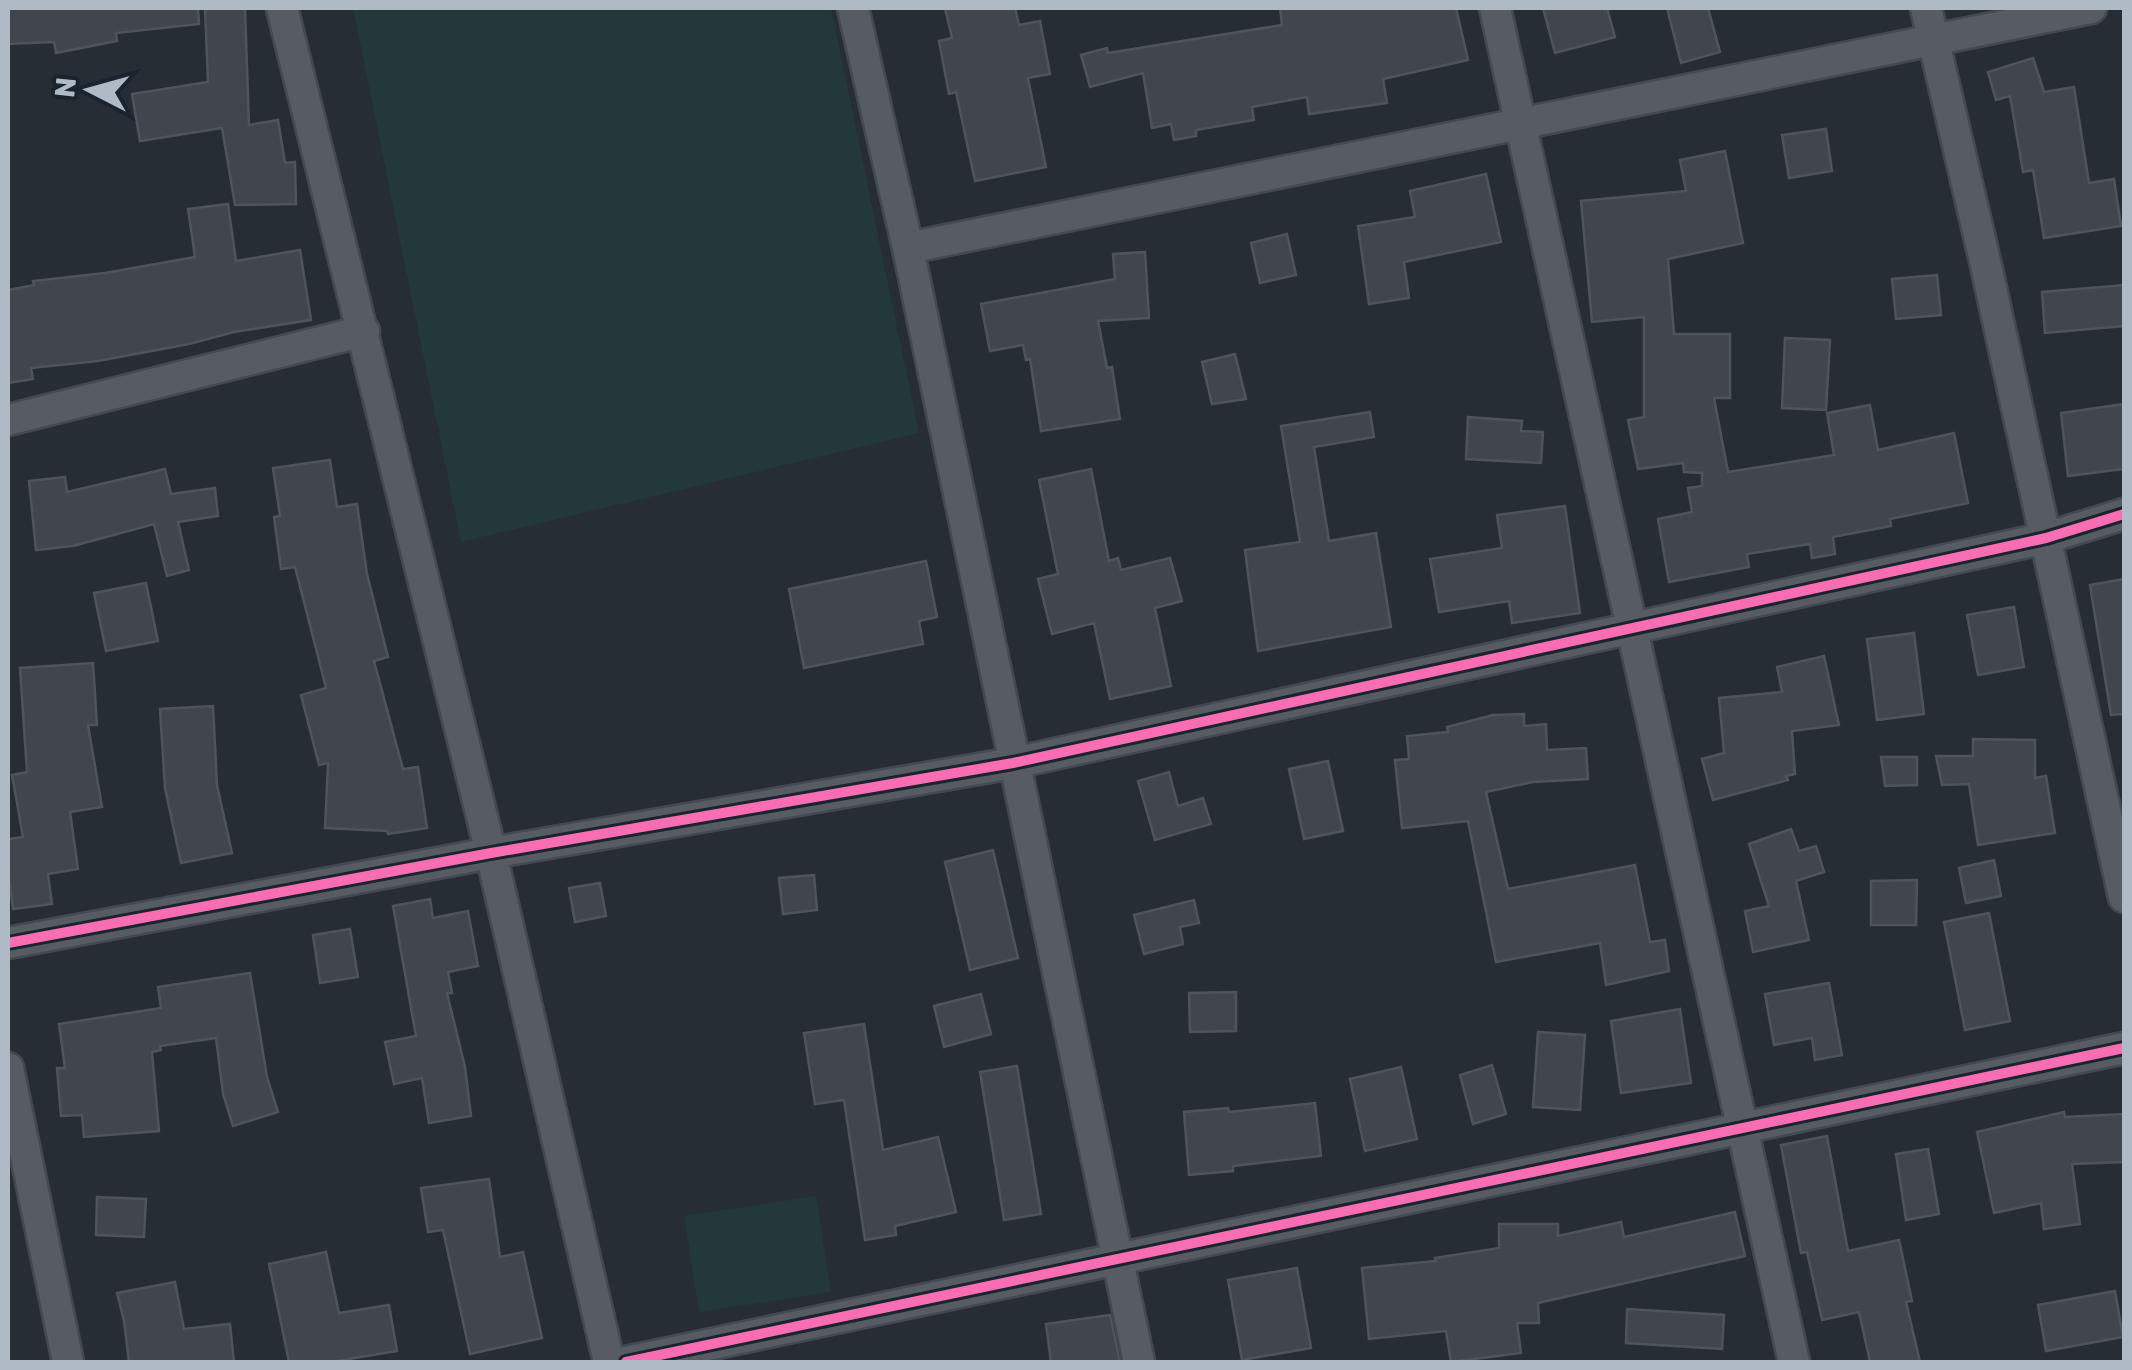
<svg xmlns="http://www.w3.org/2000/svg" width="2132" height="1370" viewBox="0 0 2132 1370" font-family="Rubik,sans-serif">
  <style>
    .green { fill: #23383a }
    .building { fill: #40464c; stroke: #4e545c; stroke-width: 2.5 }
    .lines { fill: none; stroke-linecap: round; stroke-linejoin: round }
    .street-casing { stroke: #44494f; stroke-width: 35 }
    .street { stroke: #565c62; stroke-width: 30 }
    .cycleway-casing { stroke: #1a242f; stroke-width: 16 }
    .cycleway { stroke: #f96db3; stroke-width: 10 }
  </style>
  <rect width="100%" height="100%" fill="#262d34"/>
  <g class="green">
    <polygon points="353,8 831,8 919,433 461,542"/>
    <polygon points="816,1196 831,1292 699,1312 684,1216"/>
  </g>
  <g class="building">
    <polygon points="8,8 198,8 199,24 116,33 117,41 56,53 54,42 8,44"/>
    <polygon points="205,8 245,8 249,125 278,120 285,163 295,162 296,204 235,205 222,128 140,141 132,94 208,82"/>
    <polygon points="945,8 1015,8 1019,25 1040,21 1050,74 1028,78 1046,167 975,181 956,92 949,94 939,41 952,38"/>
    <polygon points="1280,8 1456,8 1468,60 1383,79 1387,103 1309,114 1307,97 1252,107 1254,120 1196,130 1196,136 1174,140 1171,124 1152,128 1143,73 1090,87 1081,55 1107,48 1108,53 1282,25"/>
    <polygon points="1543,8 1607,8 1615,37 1555,53"/>
    <polygon points="1667,8 1708,8 1720,52 1681,63"/>
    <polygon points="2033,58 2044,92 2074,87 2089,183 2114,179 2121,226 2044,238 2033,170 2023,172 2010,96 1996,100 1988,72"/>
    <polygon points="1826,129 1832,171 1789,178 1782,135"/>
    <polygon points="1725,151 1743,243 1668,259 1674,334 1730,334 1730,398 1714,398 1728,472 1834,455 1827,413 1870,405 1878,450 1954,433 1968,503 1890,519 1891,526 1833,537 1835,554 1812,558 1810,544 1747,554 1749,567 1669,582 1658,519 1692,512 1688,488 1702,486 1702,473 1684,472 1683,463 1638,469 1628,420 1644,417 1644,317 1592,322 1581,201 1686,191 1680,160"/>
    <polygon points="1486,174 1501,242 1404,262 1409,298 1369,304 1358,226 1415,217 1410,191"/>
    <polygon points="228,204 236,261 300,250 311,320 234,332 189,344 98,361 31,368 33,379 8,383 8,290 34,285 33,281 105,273 195,257 188,209"/>
    <polygon points="1287,234 1296,275 1260,283 1251,243"/>
    <polygon points="1145,252 1149,318 1098,321 1107,368 1112,367 1120,419 1041,431 1030,359 1026,360 1023,345 990,351 981,304 1115,279 1113,254"/>
    <polygon points="1937,275 1941,315 1896,319 1892,279"/>
    <polygon points="2124,285 2124,326 2045,333 2042,292"/>
    <polygon points="1785,338 1830,340 1826,410 1782,408"/>
    <polygon points="1235,354 1246,399 1212,404 1202,362"/>
    <polygon points="2124,404 2124,469 2068,476 2061,413"/>
    <polygon points="1370,412 1374,437 1314,447 1329,541 1376,533 1391,627 1258,651 1245,550 1300,542 1281,426"/>
    <polygon points="1468,417 1522,421 1521,431 1543,432 1541,463 1466,459"/>
    <polygon points="330,460 337,507 357,504 367,574 388,657 374,661 403,769 418,767 427,828 388,834 387,831 325,828 328,763 319,765 301,695 326,688 295,567 281,569 274,517 280,516 273,468"/>
    <polygon points="165,469 171,494 215,488 218,516 178,522 189,570 167,576 154,524 73,546 36,550 29,481 65,477 67,492"/>
    <polygon points="1091,469 1109,561 1118,558 1121,570 1170,558 1182,601 1155,608 1171,686 1110,699 1094,623 1052,634 1038,579 1058,574 1039,480"/>
    <polygon points="1565,506 1580,613 1512,623 1509,601 1439,612 1430,559 1502,548 1497,515"/>
    <polygon points="926,561 937,617 919,621 923,644 804,668 789,589"/>
    <polygon points="2124,579 2124,714 2111,715 2090,585"/>
    <polygon points="146,583 158,641 106,651 94,593"/>
    <polygon points="2014,607 2024,667 1978,675 1967,615"/>
    <polygon points="1914,633 1924,714 1877,720 1867,639"/>
    <polygon points="1824,656 1839,725 1792,731 1795,774 1786,776 1788,780 1713,800 1702,759 1724,753 1719,698 1782,692 1777,667"/>
    <polygon points="93,663 97,725 88,725 102,807 70,812 78,869 48,874 52,904 13,909 8,871 8,839 23,837 12,775 27,772 20,668"/>
    <polygon points="213,706 217,785 232,853 181,863 165,788 160,709"/>
    <polygon points="1524,714 1524,726 1546,724 1547,750 1586,748 1588,779 1533,782 1486,792 1508,889 1635,865 1650,942 1665,940 1669,971 1606,985 1600,943 1496,962 1468,821 1402,828 1395,760 1409,759 1407,736 1448,732 1447,727 1493,715"/>
    <polygon points="1973,739 2035,740 2035,778 2046,776 2055,833 1978,845 1969,784 1942,785 1936,756 1973,756"/>
    <polygon points="1881,757 1917,757 1917,785 1885,786"/>
    <polygon points="1328,761 1343,831 1304,839 1289,769"/>
    <polygon points="1169,772 1178,806 1203,798 1211,824 1155,840 1138,781"/>
    <polygon points="1791,829 1799,851 1816,846 1824,872 1796,881 1809,940 1753,952 1745,911 1769,906 1749,844"/>
    <polygon points="993,850 1018,958 970,970 945,862"/>
    <polygon points="1994,860 2001,896 1966,903 1959,868"/>
    <polygon points="814,875 817,910 783,914 779,878"/>
    <polygon points="1917,880 1916,925 1871,925 1871,881"/>
    <polygon points="600,883 606,916 575,922 569,888"/>
    <polygon points="430,899 433,918 468,911 478,966 448,972 452,993 447,993 465,1067 471,1116 429,1123 422,1078 394,1084 385,1042 416,1036 393,906"/>
    <polygon points="1194,900 1199,923 1180,927 1183,944 1144,954 1134,915"/>
    <polygon points="1989,913 2010,1021 1965,1030 1944,922"/>
    <polygon points="350,929 358,977 320,983 313,935"/>
    <polygon points="250,973 267,1077 278,1112 233,1126 223,1094 216,1038 160,1046 161,1050 152,1052 159,1131 84,1137 82,1115 61,1116 57,1068 65,1068 59,1024 161,1008 158,987"/>
    <polygon points="1829,983 1842,1055 1815,1060 1812,1038 1774,1045 1765,994"/>
    <polygon points="1236,992 1236,1031 1190,1032 1189,993"/>
    <polygon points="981,994 991,1034 944,1047 934,1006"/>
    <polygon points="1680,1009 1691,1083 1621,1093 1611,1021"/>
    <polygon points="864,1024 883,1150 938,1137 956,1212 895,1226 896,1235 865,1240 844,1100 815,1104 804,1033"/>
    <polygon points="1538,1032 1585,1035 1580,1110 1533,1107"/>
    <polygon points="1492,1065 1506,1114 1473,1124 1460,1075"/>
    <polygon points="1017,1066 1041,1214 1004,1220 980,1072"/>
    <polygon points="1401,1067 1417,1139 1365,1151 1350,1079"/>
    <polygon points="1315,1103 1321,1156 1233,1166 1233,1171 1189,1175 1184,1112 1228,1108 1229,1112"/>
    <polygon points="2064,1112 2065,1117 2124,1114 2124,1162 2072,1164 2080,1224 2044,1229 2041,1203 1994,1213 1977,1132"/>
    <polygon points="1827,1136 1848,1251 1899,1240 1912,1301 1906,1302 1920,1362 1870,1362 1859,1312 1822,1320 1807,1252 1801,1253 1781,1145"/>
    <polygon points="1928,1149 1939,1214 1906,1220 1896,1154"/>
    <polygon points="489,1179 500,1257 523,1252 542,1338 470,1354 443,1230 428,1232 421,1188"/>
    <polygon points="97,1197 146,1199 144,1237 96,1235"/>
    <polygon points="1735,1212 1745,1256 1538,1303 1539,1323 1517,1323 1521,1353 1451,1362 1446,1331 1369,1339 1362,1268 1436,1261 1435,1258 1499,1248 1499,1224 1558,1224 1558,1236 1621,1222 1624,1237"/>
    <polygon points="326,1252 339,1313 389,1305 397,1351 331,1362 289,1362 269,1264"/>
    <polygon points="1297,1268 1311,1348 1242,1360 1228,1280"/>
    <polygon points="175,1282 184,1329 230,1324 234,1362 129,1362 124,1321 117,1293"/>
    <polygon points="2115,1291 2123,1337 2046,1351 2038,1305"/>
    <polygon points="1627,1309 1724,1315 1722,1349 1626,1343"/>
    <polygon points="1110,1315 1120,1362 1051,1362 1046,1324"/>
  </g>
  <g class="lines">
    <g class="street-casing">
      <g id="street">
        <polyline points="282,8 491,853 609,1362"/>
        <polyline points="853,8 908,248 1139,1362"/>
        <polyline points="1495,8 1794,1362"/>
        <polyline points="1926,8 1985,261 2124,897"/>
        <polyline points="908,248 2091,8"/>
        <polyline points="8,420 364,331"/>
        <polyline points="8,943 491,853 1013,763 2046,538 2124,514"/>
        <polyline points="8,1068 68,1362"/>
        <polyline points="626,1362 2124,1048"/>
      </g>
    </g>
    <use href="#street" class="street"/>
    <g class="cycleway-casing">
      <g id="cycleway">
        <polyline points="8,943 491,853 1013,763 2046,538 2124,514"/>
        <polyline points="626,1362 2124,1048"/>
      </g>
    </g>
    <use href="#cycleway" class="cycleway"/>
  </g>
  <rect width="2132" height="1370" fill="none" stroke="#afbac6" stroke-width="20"/>
  <g transform="translate(90 90) rotate(276)" stroke="#1a242f" stroke-width="8" paint-order="stroke">
  <path d="M0-8L18 38L0 25L-18 38Z" fill="#afbac6"/>
  <text y="-15" font-size="28" font-weight="bold" text-anchor="middle" fill="#afbac6">N</text>
  </g>
</svg>
